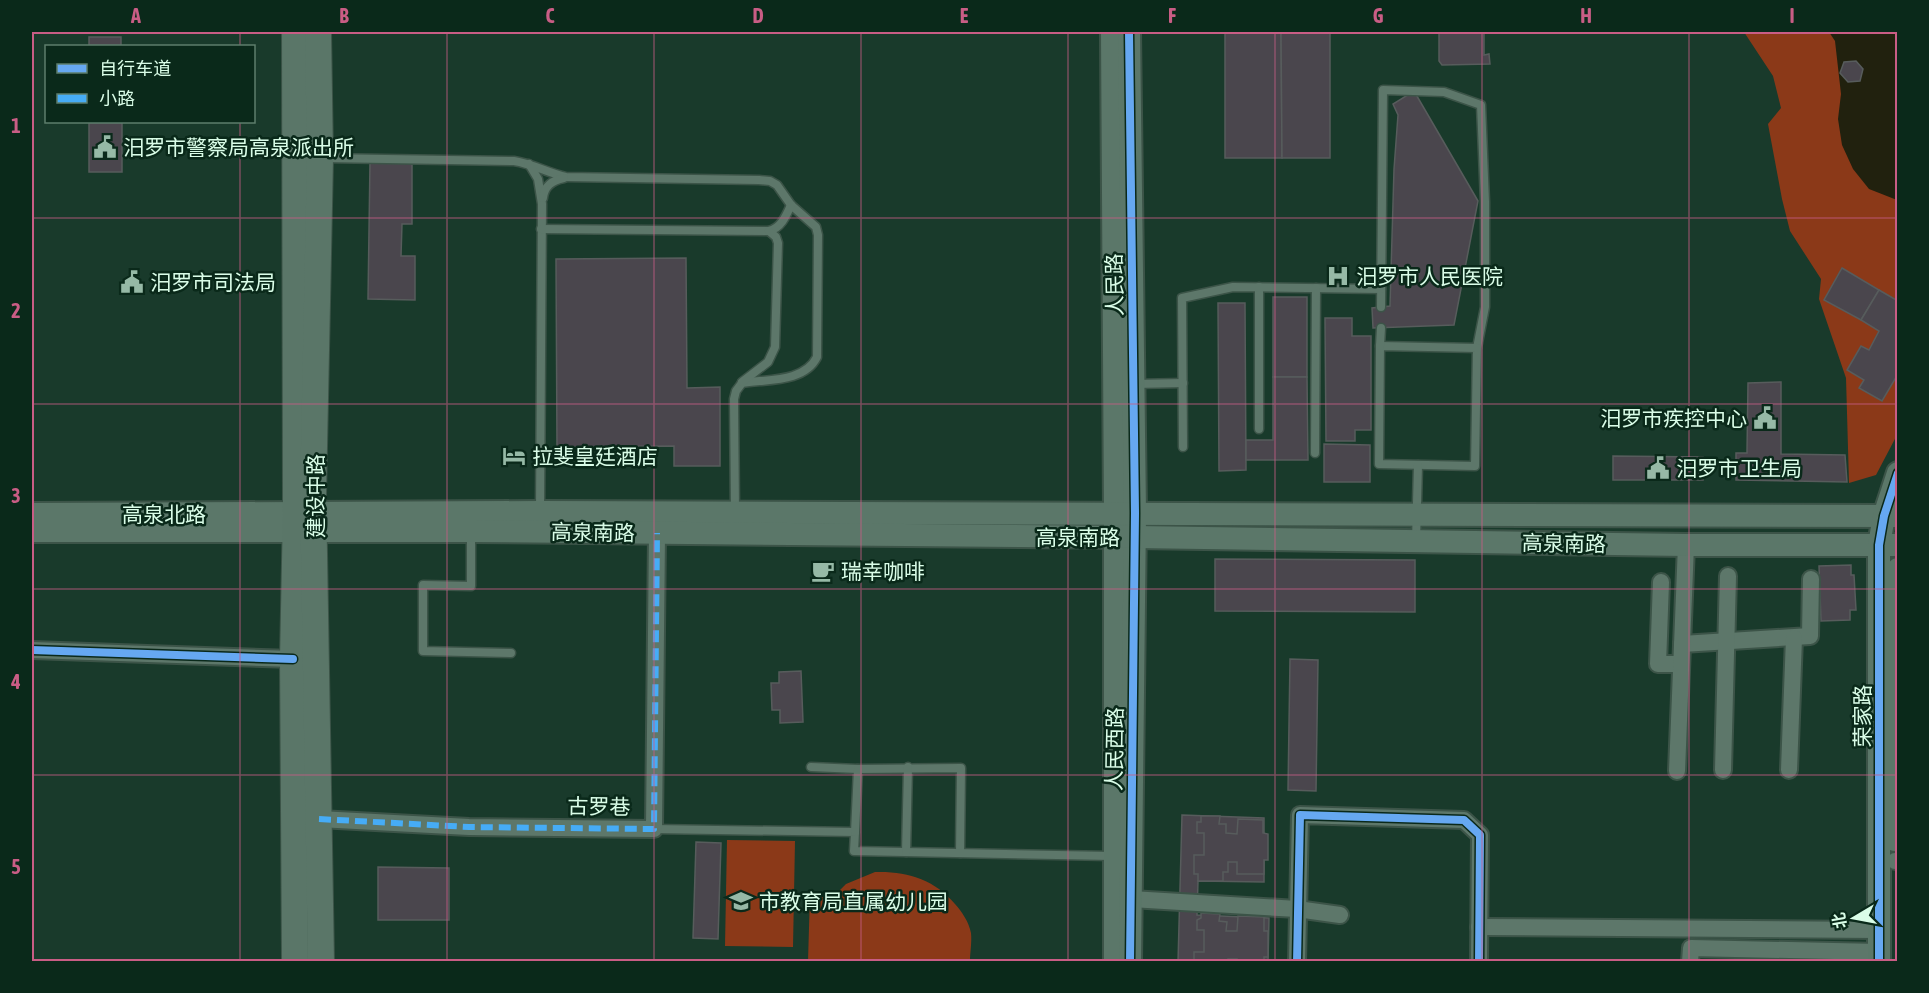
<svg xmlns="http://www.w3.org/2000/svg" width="1929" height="993" viewBox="0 0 1929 993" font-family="'Asap Condensed','Noto Sans SC',sans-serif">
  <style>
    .green { fill: #8b3918 }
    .water { fill: #21210e }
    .building { fill: #4a464d; stroke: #575c5c; stroke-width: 1.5 }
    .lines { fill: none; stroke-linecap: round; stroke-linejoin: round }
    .lane-casing { stroke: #3c5448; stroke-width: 11 }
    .street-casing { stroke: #3c5448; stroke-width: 20 }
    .secondary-casing { stroke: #3c5448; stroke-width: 26 }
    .primary-casing { stroke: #3c5448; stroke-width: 28 }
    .lane { stroke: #5d776a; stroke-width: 8 }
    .street { stroke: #5d776a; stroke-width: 16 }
    .secondary { stroke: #5b7769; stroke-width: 22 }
    .primary { stroke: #5a7668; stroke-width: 26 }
    .quiet { stroke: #46acf6; stroke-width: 6; stroke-dasharray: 12 6; stroke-linecap: butt }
    .cycleway-casing { stroke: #0a291a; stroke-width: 11 }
    .cycleway { stroke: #66a8f1; stroke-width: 8 }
    .grid { fill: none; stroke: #c95d85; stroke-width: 1.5; stroke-opacity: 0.55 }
    .labels { text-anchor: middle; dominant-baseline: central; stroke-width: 5; stroke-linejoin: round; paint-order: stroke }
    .poi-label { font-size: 21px; fill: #dafde8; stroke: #0a291a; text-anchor: start }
    .street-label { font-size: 21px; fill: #dafde8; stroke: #0a291a }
    .neatline { fill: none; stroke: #c95d85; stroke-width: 2 }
    .grid-label { font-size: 20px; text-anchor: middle; font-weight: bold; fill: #c95d85 }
  </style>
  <rect width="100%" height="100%" fill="#193a2b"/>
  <g class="green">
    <polygon points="1744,32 1897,32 1897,435 1876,475 1849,483 1846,378 1819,299 1821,279 1790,231 1782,199 1768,124 1781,108 1773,76"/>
    <polygon points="727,840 795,841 793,947 725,946"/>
    <path d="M875 872C907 871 934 879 955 904 962 912 969 922 971 933 972 942 970 953 970 961H808L810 894H836L846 884Z"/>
  </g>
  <polygon class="water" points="1829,32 1897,32 1897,200 1869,189 1853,169 1842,145 1838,119 1841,94 1835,41"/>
  <g class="building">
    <polygon points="1225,32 1281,32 1282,158 1225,158"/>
    <polygon points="1281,32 1330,32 1330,158 1282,158"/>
    <polygon points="1439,32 1484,32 1484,55 1489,54 1490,64 1442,65 1439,61"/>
    <rect x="89" y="37" width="32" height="9"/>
    <polygon points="1856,61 1863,69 1860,81 1848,82 1840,73 1844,62"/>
    <polygon points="1414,91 1478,201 1454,325 1373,328 1372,308 1390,306 1394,169 1398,115 1393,104"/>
    <rect x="89" y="122" width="33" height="50"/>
    <polygon points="370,162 412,162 412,224 402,224 401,256 415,256 415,300 368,299"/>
    <polygon points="686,258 687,388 720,387 720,466 674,466 674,446 557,447 556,259"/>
    <polygon points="1842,268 1879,290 1861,320 1824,300"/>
    <polygon points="1879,290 1898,301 1898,374 1882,401 1859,388 1864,380 1847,370 1861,346 1869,350 1879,331 1861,320"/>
    <rect x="1273" y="297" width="34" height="80"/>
    <polygon points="1218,303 1245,303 1246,470 1219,471"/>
    <polygon points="1325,318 1352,318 1352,336 1371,336 1371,430 1355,430 1355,441 1326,441"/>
    <polygon points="1273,377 1307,377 1308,460 1246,460 1246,440 1273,440"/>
    <polygon points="1781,382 1781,454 1845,455 1847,482 1736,480 1736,453 1747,453 1748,383"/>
    <polygon points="1324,444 1370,445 1370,482 1324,482"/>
    <polygon points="1613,456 1703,457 1703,480 1613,480"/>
    <polygon points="1215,559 1415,560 1415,612 1215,611"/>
    <polygon points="1851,565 1851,575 1854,575 1856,610 1850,610 1850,620 1821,621 1819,566"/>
    <polygon points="1290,659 1318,660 1316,791 1288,790"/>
    <polygon points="801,671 803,722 780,723 780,710 772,710 771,683 779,683 779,672"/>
    <polygon points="1182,815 1264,818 1264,882 1198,881 1197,915 1269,918 1268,962 1178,962"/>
    <polygon points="1201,816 1220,816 1219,824 1226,824 1226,833 1237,834 1238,819 1263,820 1263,833 1268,834 1268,860 1264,860 1264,874 1237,874 1237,862 1228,862 1228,872 1223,872 1223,881 1198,881 1198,874 1194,874 1194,855 1204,855 1204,833 1197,833 1197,822 1201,822"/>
    <polygon points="696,842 721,843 718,939 693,938"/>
    <polygon points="378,867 449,868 449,920 378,920"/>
    <polygon points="1201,913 1220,914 1219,921 1227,922 1226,931 1237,931 1238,916 1264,917 1264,931 1268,931 1268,957 1264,957 1264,962 1237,962 1237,959 1228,959 1228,962 1194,962 1194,952 1204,952 1204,930 1197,930 1197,920 1201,918"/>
  </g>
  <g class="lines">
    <g class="lane-casing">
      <g id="lane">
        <path d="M324 158 514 161C533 164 548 173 566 177L759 180 770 181 777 185 791 205 816 227 818 235 817 357C804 383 766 379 742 383L736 391 734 399 735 511"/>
        <polyline points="529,164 538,179 542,204 540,511"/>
        <path d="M543 198C544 186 553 180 564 178"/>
        <path d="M541 229 769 231C781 228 786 216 791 205"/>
        <polyline points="1381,307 1383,90 1444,92 1481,105 1485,202 1485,307 1477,348"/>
        <polygon points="1380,346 1477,348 1475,466 1379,464"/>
        <polyline points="1380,346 1381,328"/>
        <polyline points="742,382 768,362 775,347 778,243 776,237 769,231"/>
        <polyline points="1134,384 1183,383"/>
        <polyline points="1259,429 1259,287"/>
        <polyline points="1183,447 1182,298 1233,287 1381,289"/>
        <polyline points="1315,453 1316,288"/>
        <polyline points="471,531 471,586 423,585 423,651 511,653"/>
        <polyline points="1416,541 1418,465"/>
        <polyline points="811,767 858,769 961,768 960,853"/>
        <polyline points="654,829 855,832 854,851 1112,856"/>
        <polyline points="855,832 858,769"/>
        <polyline points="906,852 908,767"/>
      </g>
    </g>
    <g class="street-casing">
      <g id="street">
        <polyline points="1661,582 1658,664 1681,664"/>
        <polyline points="1682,644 1810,636 1811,579"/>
        <polyline points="32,650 293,659"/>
        <polyline points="1723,770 1728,576"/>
        <polyline points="1789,770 1794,638"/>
        <polyline points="1677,771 1686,545"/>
        <polyline points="319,819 469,827 654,829 657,533"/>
        <polyline points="1895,861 1898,861"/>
        <polyline points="1131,899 1297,909 1340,915"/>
        <polyline points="1479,927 1879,930"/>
        <polyline points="1297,962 1300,815 1464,820 1480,835 1479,962"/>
        <polyline points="1690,962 1691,948 1879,952"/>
      </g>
    </g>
    <g class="secondary-casing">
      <g id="secondary">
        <polyline points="1112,32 1115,512 1115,962"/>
        <polyline points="1129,32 1135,513 1130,962"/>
        <polyline points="32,514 540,512 1898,516"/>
        <polyline points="32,531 471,531 1135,537 1686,545 1898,545"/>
        <polyline points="1895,840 1898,569"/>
        <polyline points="1879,962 1879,545 1884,516 1898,473"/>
      </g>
    </g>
    <g class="primary-casing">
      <g id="primary">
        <polyline points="295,32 296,513 293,659 295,962"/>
        <polyline points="318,32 320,158 313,495 321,962"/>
      </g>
    </g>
    <use href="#lane" class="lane"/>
    <use href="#street" class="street"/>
    <use href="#secondary" class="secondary"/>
    <use href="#primary" class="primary"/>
    <polyline class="quiet" points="319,819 469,827 654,829 657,533"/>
    <g class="cycleway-casing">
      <g id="cycleway">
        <polyline points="1129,32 1135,513 1130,962"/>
        <polyline points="32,650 293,659"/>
        <polyline points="1297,962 1300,815 1464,820 1480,835 1479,962"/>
        <polyline points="1879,962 1879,545 1884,516 1898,473"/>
      </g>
    </g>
    <use href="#cycleway" class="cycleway"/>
  </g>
  <path class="grid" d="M240 32V46M447 32V962M654 32V962M861 32V962M1068 32V962M1275 32V962M1482 32V962M1689 32V962M240 122V962M32 218H1898M32 404H1898M32 589H1898M32 775H1898"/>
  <defs>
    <g id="civic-bare" transform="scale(1.8)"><path d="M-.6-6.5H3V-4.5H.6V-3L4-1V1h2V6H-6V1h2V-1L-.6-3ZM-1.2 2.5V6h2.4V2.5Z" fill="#96b9a6" stroke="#0a291a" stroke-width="2.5" paint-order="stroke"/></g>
    <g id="hospital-bare" transform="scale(1.8)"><path d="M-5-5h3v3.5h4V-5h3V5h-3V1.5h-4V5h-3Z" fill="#96b9a6" stroke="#0a291a" stroke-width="2.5" paint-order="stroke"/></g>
    <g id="hotel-bare" transform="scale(1.8)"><path d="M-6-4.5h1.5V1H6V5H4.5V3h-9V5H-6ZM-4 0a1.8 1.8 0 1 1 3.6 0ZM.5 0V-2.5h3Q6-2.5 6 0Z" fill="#96b9a6" stroke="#0a291a" stroke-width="2.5" paint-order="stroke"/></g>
    <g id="cafe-bare" transform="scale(1.8)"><path d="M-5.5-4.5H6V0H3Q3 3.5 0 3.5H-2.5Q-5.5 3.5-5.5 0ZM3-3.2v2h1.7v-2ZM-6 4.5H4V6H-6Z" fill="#96b9a6" stroke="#0a291a" stroke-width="2.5" paint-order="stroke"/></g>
    <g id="school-bare" transform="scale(1.8)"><path d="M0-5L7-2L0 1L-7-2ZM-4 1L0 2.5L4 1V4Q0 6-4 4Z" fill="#96b9a6" stroke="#0a291a" stroke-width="2.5" paint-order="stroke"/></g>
  </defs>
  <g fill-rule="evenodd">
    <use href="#civic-bare" x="105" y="147"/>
    <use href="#hospital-bare" x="1338" y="276"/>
    <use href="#civic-bare" x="132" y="282"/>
    <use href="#civic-bare" x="1765" y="418"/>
    <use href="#hotel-bare" x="514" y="456"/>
    <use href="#civic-bare" x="1658" y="468"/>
    <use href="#cafe-bare" x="823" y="571"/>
    <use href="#school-bare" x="741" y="901"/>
  </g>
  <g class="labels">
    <g class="poi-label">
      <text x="123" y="147">汨罗市警察局高泉派出所</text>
      <text x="1356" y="276">汨罗市人民医院</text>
      <text x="150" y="282">汨罗市司法局</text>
      <text x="1747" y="418" text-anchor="end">汨罗市疾控中心</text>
      <text x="532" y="456">拉斐皇廷酒店</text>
      <text x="1676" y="468">汨罗市卫生局</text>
      <text x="841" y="571">瑞幸咖啡</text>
      <text x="759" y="901">市教育局直属幼儿园</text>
    </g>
    <g class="street-label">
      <text transform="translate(1114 285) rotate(-91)">人民路</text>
      <text transform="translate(315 496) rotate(-90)">建设中路</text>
      <text x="164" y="514">高泉北路</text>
      <text transform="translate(593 532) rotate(1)">高泉南路</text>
      <text x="1078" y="537">高泉南路</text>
      <text transform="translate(1564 543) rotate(1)">高泉南路</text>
      <text transform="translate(1862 716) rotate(-90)">荣家路</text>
      <text transform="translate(1114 749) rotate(-89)">人民西路</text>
      <text transform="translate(599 806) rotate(1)">古罗巷</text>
    </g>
  </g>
  <rect width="1929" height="993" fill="none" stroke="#0a291a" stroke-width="66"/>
  <rect x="45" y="45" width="210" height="78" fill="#0a291a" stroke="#5d7e6c" stroke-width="1.5"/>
  <rect x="57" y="64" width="30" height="9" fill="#66a8f1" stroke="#5d7e6c" stroke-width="1.5"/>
  <text x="99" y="75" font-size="18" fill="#dafde8">自行车道</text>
  <rect x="57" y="94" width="30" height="9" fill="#46acf6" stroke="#5d7e6c" stroke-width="1.5"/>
  <text x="99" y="105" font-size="18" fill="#dafde8">小路</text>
  <g transform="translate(1854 918) rotate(260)" stroke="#0a291a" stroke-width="4.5" paint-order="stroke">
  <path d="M0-4.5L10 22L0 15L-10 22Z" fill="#dafde8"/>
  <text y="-9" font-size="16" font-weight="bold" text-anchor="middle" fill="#dafde8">北</text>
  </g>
  <rect x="33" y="33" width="1863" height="927" class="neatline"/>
  <g class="grid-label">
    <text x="136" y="23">A</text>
    <text x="344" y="23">B</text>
    <text x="550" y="23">C</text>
    <text x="758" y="23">D</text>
    <text x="964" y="23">E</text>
    <text x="1172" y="23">F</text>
    <text x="1378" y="23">G</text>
    <text x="1586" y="23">H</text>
    <text x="1792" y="23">I</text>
    <text x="16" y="133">1</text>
    <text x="16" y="318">2</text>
    <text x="16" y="503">3</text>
    <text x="16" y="689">4</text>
    <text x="16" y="874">5</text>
  </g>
</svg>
